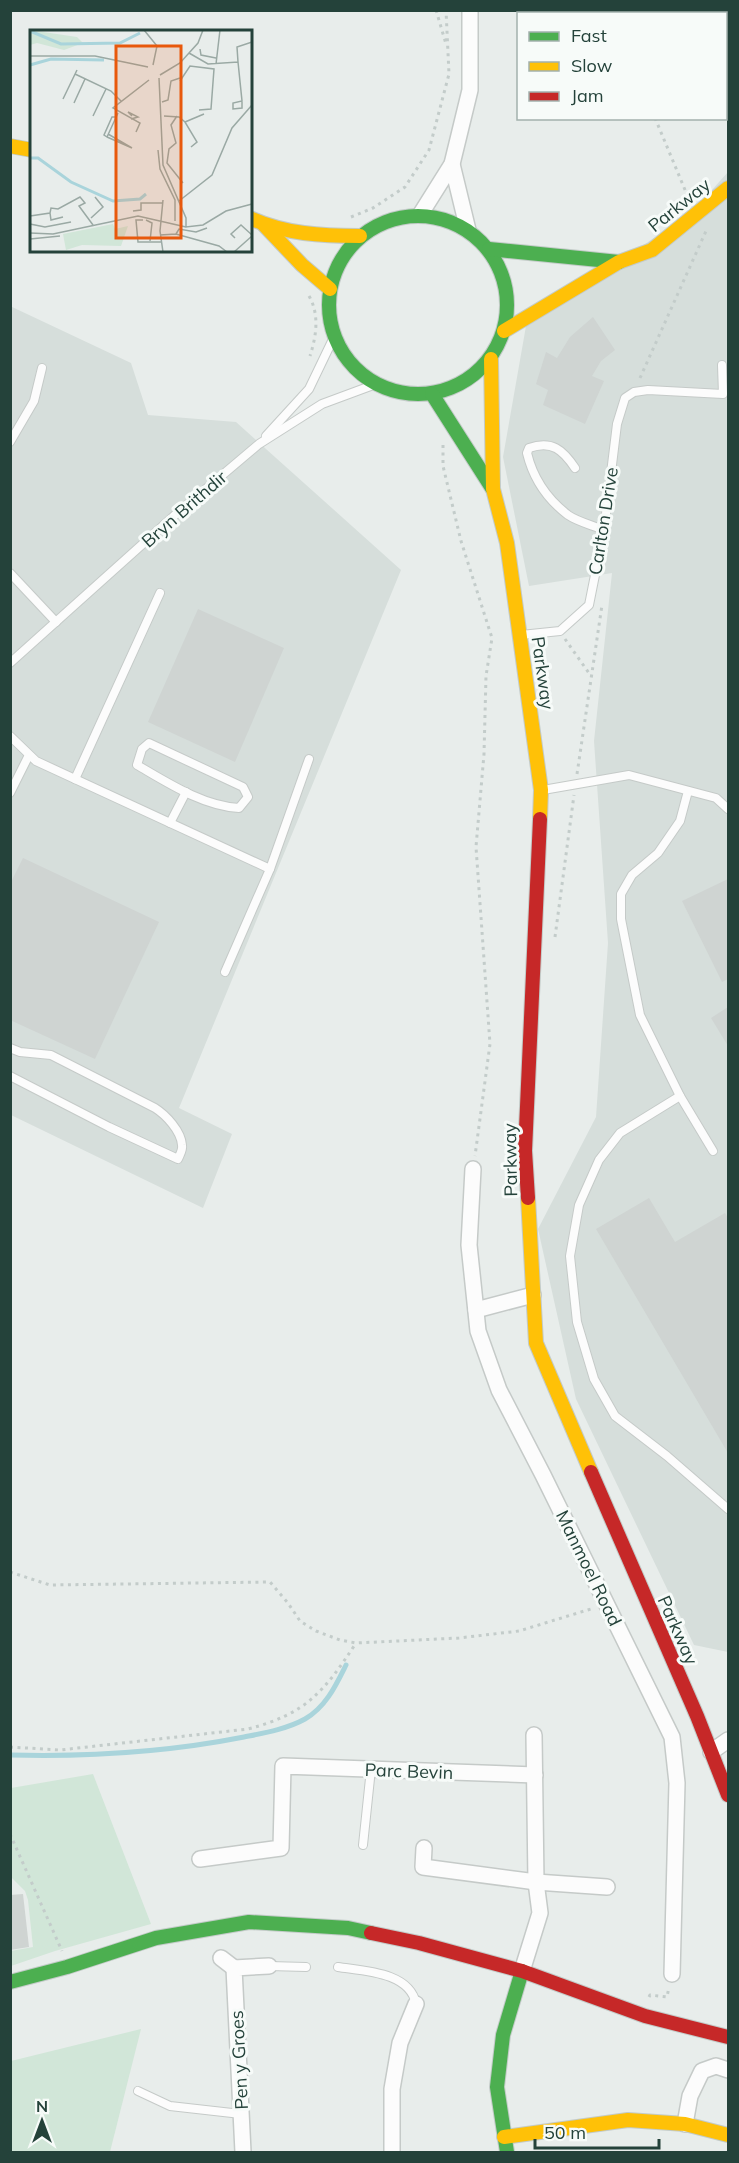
<svg xmlns="http://www.w3.org/2000/svg" width="739" height="2163" viewBox="0 0 739 2163" font-family="Mulish,sans-serif">
  <style>
    .built { fill: #d6dedb }
    .green { fill: #d1e6d8 }
    .lines { fill: none; stroke-linecap: round; stroke-linejoin: round }
    .stream { stroke: #a9d4db; stroke-width: 5 }
    .building { fill: #cfd4d2 }
    .lane-casing { stroke: #c5cac8; stroke-width: 10 }
    .street-casing { stroke: #c5cac8; stroke-width: 18 }
    .fast-casing { stroke: #c3cbc8; stroke-width: 16 }
    .slow-casing { stroke: #c3cbc8; stroke-width: 16 }
    .jam-casing { stroke: #c3cbc8; stroke-width: 16 }
    .path { stroke: #c3ccca; stroke-width: 3; stroke-dasharray: 3 4.5; stroke-linecap: butt }
    .lane { stroke: #fcfcfc; stroke-width: 8 }
    .street { stroke: #fcfcfc; stroke-width: 15 }
    .fast { stroke: #4caf50; stroke-width: 14 }
    .slow { stroke: #ffc107; stroke-width: 14 }
    .jam { stroke: #c62828; stroke-width: 14 }
    .labels { text-anchor: middle; dominant-baseline: central; stroke-width: 6; stroke-linejoin: round; paint-order: stroke }
    .street-label { font-size: 18px; fill: #24423a; stroke: #f7fbf9 }
    .inset-river { fill: none; stroke: #a9d4db; stroke-width: 3 }
    .inset-road { fill: none; stroke: #9aa9a4; stroke-width: 1.5 }
    .view { fill: #e8590c; fill-opacity: 0.15; stroke: #e8590c; stroke-width: 3 }
    .inset-edge { fill: none; stroke: #24423a; stroke-width: 3 }
  </style>
  <rect width="100%" height="100%" fill="#e8edeb"/>
  <g class="built">
    <polygon points="728,172 728,1652 694,1645 576,1399 538,1229 596,1117 608,943 594,741 612,573 529,586 503,457 526,326 693,211"/>
    <polygon points="10,306 131,363 148,415 236,422 401,570 179,1108 232,1134 203,1208 11,1115"/>
  </g>
  <g class="green">
    <polygon points="93,1774 151,1924 55,1951 11,1966 11,1951 33,1947 28,1900 25,1891 11,1877 11,1788"/>
    <polygon points="141,2029 110,2152 11,2152 11,2061"/>
  </g>
  <g class="lines">
    <path class="stream" d="M10 1755C88 1757 168 1752 244 1737 264 1733 287 1729 305 1719 326 1707 336 1685 346 1665"/>
  </g>
  <g class="building">
    <polygon points="593,317 615,350 601,361 592,376 604,381 585,424 543,405 548,390 536,384 546,352 557,358 570,337"/>
    <polygon points="198,609 284,648 235,762 148,722"/>
    <polygon points="23,858 159,922 95,1059 10,1020 10,884"/>
    <polygon points="728,879 728,979 722,982 682,901"/>
    <polygon points="728,1007 728,1046 711,1018"/>
    <polygon points="649,1198 675,1242 725,1213 728,1218 728,1453 596,1229"/>
    <polygon points="23,1894 29,1947 10,1950 10,1895"/>
  </g>
  <g class="lines">
    <g class="lane-casing">
      <g id="lane">
        <polyline points="266,436 309,389 334,337"/>
        <polyline points="10,442 34,401 42,368"/>
        <path d="M575 468C563 450 552 440 529 448L527 453C533 478 547 499 568 515 578 522 592 525 604 530"/>
        <polyline points="10,573 56,622"/>
        <polyline points="521,635 560,631 589,605 604,530 617,424 625,398 634,392 648,390 723,394 722,365"/>
        <polyline points="10,663 175,515 259,444 322,404 376,384"/>
        <polyline points="10,736 36,761 270,869 225,972"/>
        <path d="M149 743 243 787 248 797 239 808C203 806 168 783 137 765L142 749Z"/>
        <polyline points="75,779 160,593"/>
        <polyline points="543,790 629,775 716,798 728,809"/>
        <polyline points="688,791 680,821 658,853 632,875 621,894 621,919 640,1015 680,1096 620,1133 599,1160 579,1205 570,1256 577,1322 594,1379 615,1416 667,1456 728,1509"/>
        <polyline points="10,793 29,755"/>
        <polyline points="170,823 186,792"/>
        <polyline points="270,869 309,759"/>
        <path d="M10 1048 20 1052 51 1055 155 1108C166 1115 181 1131 182 1145 183 1150 180 1154 178 1159L109 1127 10 1076"/>
        <polyline points="680,1096 713,1151"/>
        <polyline points="363,1845 371,1769"/>
        <polyline points="269,1966 306,1967"/>
        <path d="M338 1967C364 1971 410 1972 416 2004"/>
        <polyline points="138,2091 170,2106 241,2114"/>
      </g>
    </g>
    <g class="street-casing">
      <g id="street">
        <polyline points="452,164 468,230"/>
        <polyline points="420,215 452,164 470,90 470,10"/>
        <polyline points="473,1169 469,1245 478,1331 499,1390 543,1475 672,1737 677,1783 672,1974"/>
        <polyline points="476,1310 533,1295"/>
        <polyline points="711,1752 728,1740"/>
        <polyline points="424,1848 423,1867 536,1882 607,1887"/>
        <polyline points="200,1859 281,1848 283,1766 535,1775"/>
        <polyline points="221,1958 234,1968"/>
        <polyline points="522,1971 540,1913 536,1882 534,1735"/>
        <polyline points="685,2124 690,2096 702,2071 716,2066 728,2070"/>
        <polyline points="243,2152 234,1968 269,1966"/>
        <polyline points="392,2152 392,2089 400,2043 416,2004"/>
      </g>
    </g>
    <g class="fast-casing">
      <g id="fast">
        <circle cx="418" cy="305" r="89"/>
        <polyline points="489,249 619,262"/>
        <polyline points="432,394 492,488"/>
        <polyline points="10,1982 67,1967 156,1938 249,1922 348,1928 371,1933"/>
        <polyline points="507,2152 497,2087 503,2035 522,1971"/>
      </g>
    </g>
    <g class="slow-casing">
      <g id="slow">
        <polyline points="10,146 32,150"/>
        <path d="M250 218C285 234 322 236 360 236"/>
        <polyline points="264,225 302,265 330,289"/>
        <polyline points="504,331 619,262 652,250 728,188"/>
        <polyline points="491,359 493,489 507,543 541,790 540,819"/>
        <polyline points="528,1198 536,1343 591,1472"/>
        <polyline points="504,2137 628,2120 685,2124 728,2135"/>
      </g>
    </g>
    <g class="jam-casing">
      <g id="jam">
        <polyline points="528,1198 525,1151 540,819"/>
        <polyline points="591,1472 697,1716 728,1795"/>
        <polyline points="371,1933 419,1943 522,1971 645,2016 728,2037"/>
      </g>
    </g>
    <g class="path">
      <polyline points="436,10 446,44"/>
      <polyline points="625,10 625,14"/>
      <polyline points="655,118 688,197"/>
      <polyline points="351,217 373,208 405,187 429,150 449,74 446,10"/>
      <path d="M309 296C320 315 316 337 310 356"/>
      <polyline points="640,378 706,231"/>
      <polyline points="443,445 443,466 461,541 492,638 486,676 484,754 476,847 490,1044 475,1156"/>
      <polyline points="565,639 591,676"/>
      <polyline points="577,774 602,605"/>
      <polyline points="555,937 574,795"/>
      <polyline points="10,1572 50,1585 270,1582 288,1603 300,1621 316,1631 340,1640 356,1643 459,1638 519,1631 594,1608"/>
      <path d="M10 1747 60 1750 248 1729C306 1714 324 1692 356 1643"/>
      <polyline points="10,1834 62,1951"/>
      <polyline points="649,1997 650,1995 667,1997 669,1987"/>
    </g>
    <use href="#lane" class="lane"/>
    <use href="#street" class="street"/>
    <use href="#fast" class="fast"/>
    <use href="#slow" class="slow"/>
    <use href="#jam" class="jam"/>
  </g>
  <g class="labels">
    <g class="street-label">
      <text transform="translate(679 205) rotate(-39)">Parkway</text>
      <text transform="translate(184 509) rotate(-41)">Bryn Brithdir</text>
      <text transform="translate(603 521) rotate(-81)">Carlton Drive</text>
      <text transform="translate(543 673) rotate(82)">Parkway</text>
      <text transform="translate(510 1160) rotate(-91)">Parkway</text>
      <text transform="translate(589 1568) rotate(64)">Manmoel Road</text>
      <text transform="translate(678 1630) rotate(66)">Parkway</text>
      <text transform="translate(409 1771) rotate(2)">Parc Bevin</text>
      <text transform="translate(239 2060) rotate(-93)">Pen y Groes</text>
    </g>
  </g>
  <g transform="translate(30 30)">
    <rect width="222" height="222" fill="#e8edeb"/>
    <path d="M0 0 47 7 53 13 34 20 7 13 0 15ZM83 194 85 199 98 196 91 216 52 215 36 220 33 204Z" fill="#d1e6d8"/>
    <path class="inset-river" d="M0 1 31 14 90 13 110 3M0 35 21 29 74 30M0 128H8L41 152 83 171 110 169 116 164"/>
    <path class="inset-road" d="M114 0 127 16 123 35M170 19 171 25 186 28M159 23 178 34 208 32 212 71 203 73V79L212 78V71M0 26H65L118 37M208 32 207 17 222 12M186 34 190 0M45 44 81 61 91 71M130 45 150 33 168 13 173 0M129 48 133 135 156 188V197L173 195 196 181 222 174M150 51 160 36 184 39 181 79 169 80M33 69 47 40M132 72 138 70 141 51 150 48M44 73 55 49M63 86 76 59M134 86 149 87 155 92 167 112 161 117M147 86 141 95 146 113 139 119 137 133 153 153M86 87H82L74 105 77 107 88 83M101 89 108 87 98 82 102 86M155 92 174 84M106 102 110 93 83 78 119 50M77 107 102 118 78 104M128 120 130 139 145 170V191M149 171 182 145 202 98 222 75M103 181 111 180V173H133M20 183 21 190 33 187M0 186 20 183 21 178 28 179 50 167 55 173 49 176 63 195M61 188 73 177 65 167M113 190H106L108 212H131M116 190 122 193 120 211M0 194 15 197 41 192M0 203 23 204 108 186 156 197M146 204 149 199 166 202 177 198M130 205 146 204 189 216 197 222M205 208 201 204 211 195 222 205M0 209 30 206M133 222 130 201 133 170M204 222 222 206"/>
    <path class="view" d="M86 16H151V208H86Z"/>
    <rect width="222" height="222" class="inset-edge"/>
  </g>
  <rect width="739" height="2163" fill="none" stroke="#24423a" stroke-width="24"/>
  <rect x="517" y="12" width="210" height="108" fill="#f7fbf9" stroke="#a3b1ad" stroke-width="1.5"/>
  <rect x="529" y="32" width="30" height="9" fill="#4caf50" stroke="#a3b1ad" stroke-width="1.5"/>
  <text x="571" y="42" font-size="18" fill="#24423a">Fast</text>
  <rect x="529" y="62" width="30" height="9" fill="#ffc107" stroke="#a3b1ad" stroke-width="1.5"/>
  <text x="571" y="72" font-size="18" fill="#24423a">Slow</text>
  <rect x="529" y="92" width="30" height="9" fill="#c62828" stroke="#a3b1ad" stroke-width="1.5"/>
  <text x="571" y="102" font-size="18" fill="#24423a">Jam</text>
  <g transform="translate(42 2121)" stroke="#f7fbf9" stroke-width="4.5" paint-order="stroke">
  <path d="M0-4.5L10 22L0 15L-10 22Z" fill="#24423a"/>
  <text y="-9" font-size="16" font-weight="bold" text-anchor="middle" fill="#24423a">N</text>
  </g>
  <path d="M535 2139v9h124v-9" fill="none" stroke="#24423a" stroke-width="3"/>
  <text x="544" y="2139" font-size="18" fill="#24423a" stroke="#f7fbf9" stroke-width="4.5" paint-order="stroke">50 m</text>
</svg>
